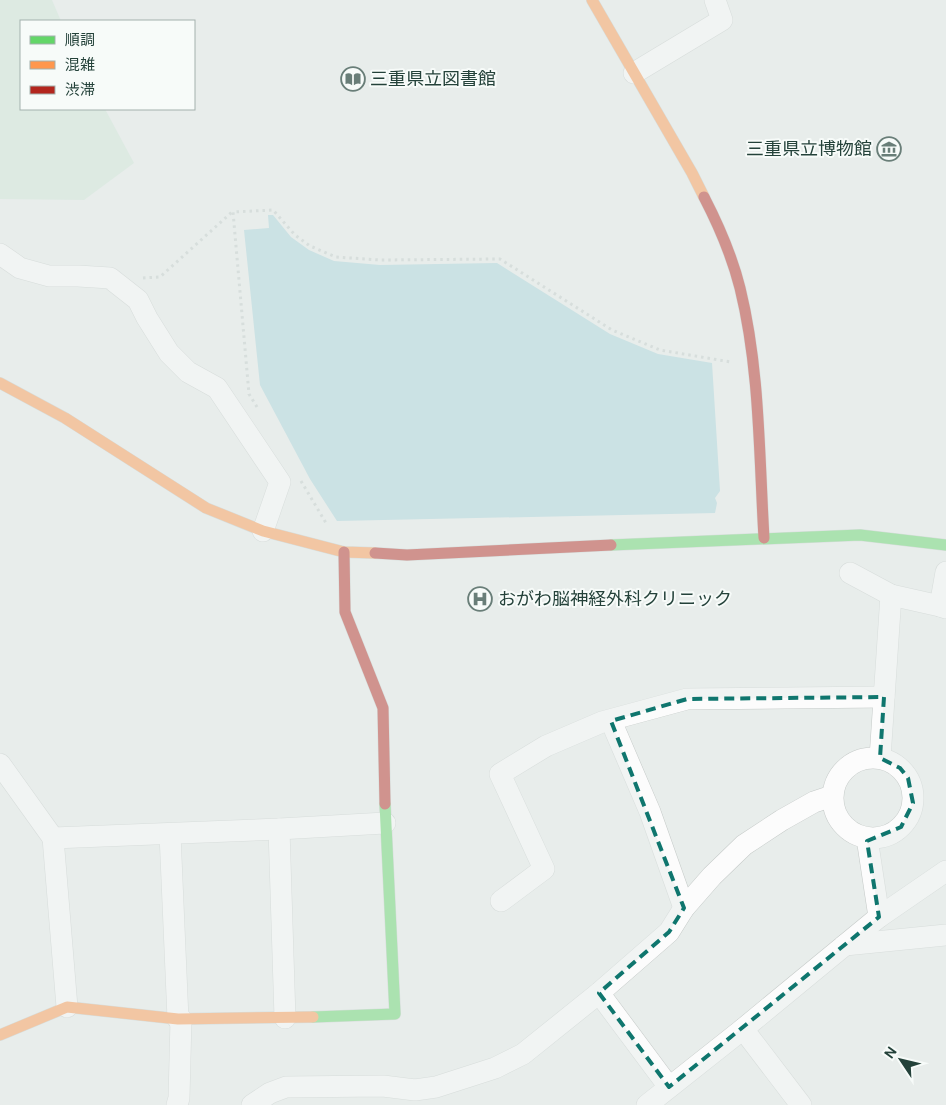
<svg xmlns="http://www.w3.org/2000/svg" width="946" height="1105" viewBox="0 0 946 1105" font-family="'DM Sans','Noto Sans JP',sans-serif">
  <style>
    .green { fill: #d1e6d8 }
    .water { fill: #a9d4db }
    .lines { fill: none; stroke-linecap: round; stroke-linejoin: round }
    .street-casing { stroke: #c5cac8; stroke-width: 22 }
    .fast-casing { stroke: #c3cbc8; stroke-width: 12 }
    .slow-casing { stroke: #c3cbc8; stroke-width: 12 }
    .jam-casing { stroke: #c3cbc8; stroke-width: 12 }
    .path { stroke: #c3ccca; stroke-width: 3; stroke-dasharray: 2.5 4; stroke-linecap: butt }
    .street { stroke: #fcfcfc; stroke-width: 21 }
    .fast { stroke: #63d668; stroke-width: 11 }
    .slow { stroke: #ff974d; stroke-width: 11 }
    .jam { stroke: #b3261e; stroke-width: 11 }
    .marked { fill: none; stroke: #0f766e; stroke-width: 4; stroke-dasharray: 10 6; stroke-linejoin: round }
    .labels { text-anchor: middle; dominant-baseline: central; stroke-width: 4; stroke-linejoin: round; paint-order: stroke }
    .poi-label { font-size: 18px; fill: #24423a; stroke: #f7fbf9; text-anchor: start }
  </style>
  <rect width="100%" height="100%" fill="#e8edeb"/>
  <polygon class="green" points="0,0 52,0 61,21 21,21 21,109 105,109 134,163 84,200 0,199"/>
  <polygon class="water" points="268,215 273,215 291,237 309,250 334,261 380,265 497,263 610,334 658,354 712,363 720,491 715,498 717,503 715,513 337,521 310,479 260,385 244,230 269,228"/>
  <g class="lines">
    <g class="street-casing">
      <g id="street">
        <polyline points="634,73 722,20 715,0"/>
        <polyline points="0,254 20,268 49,276 78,276 110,278 138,300 147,318 169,353 188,372 217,388 280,482 263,531"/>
        <polyline points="946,572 940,606 946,608"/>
        <polyline points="850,573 891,595 940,606"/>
        <polyline points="611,721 650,812 684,908"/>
        <circle cx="873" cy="798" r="40"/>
        <polyline points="880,758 891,595"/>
        <polyline points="0,764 53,838 279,829 385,823"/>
        <polyline points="279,829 285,1018"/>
        <polyline points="170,834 178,1019"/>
        <polyline points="53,838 67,1007"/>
        <polyline points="867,838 879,917"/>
        <polyline points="501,901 544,869 500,774 546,746 602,722 687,699 884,697"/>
        <polyline points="845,945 946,935"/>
        <polyline points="599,993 669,1087"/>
        <polyline points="743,1029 801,1105"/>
        <polyline points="177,1105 179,1098 181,1019"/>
        <polyline points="252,1105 270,1093 286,1087 383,1086 415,1090 436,1087 495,1068 523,1054 599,993 669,932 684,908 712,876 744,845 782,820 814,802 832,796"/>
        <polyline points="647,1105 743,1029 879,917 946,871"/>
      </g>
    </g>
    <g class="fast-casing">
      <g id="fast">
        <polyline points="611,545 860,535 946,545"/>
        <polyline points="313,1017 395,1014 385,804"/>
      </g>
    </g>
    <g class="slow-casing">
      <g id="slow">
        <polyline points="592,0 692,173 704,197"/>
        <polyline points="0,383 65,418 206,508 263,531 344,552 375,553"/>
        <polyline points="0,1035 67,1007 178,1019 313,1017"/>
      </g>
    </g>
    <g class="jam-casing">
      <g id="jam">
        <path d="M704 197C719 226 732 256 740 288 760 369 759 455 764 538"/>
        <polyline points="344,552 345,612 383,708 385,804"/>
        <polyline points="375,553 407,555 611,545"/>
      </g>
    </g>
    <g class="path">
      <polyline points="143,278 160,277 232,212"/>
      <polyline points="257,407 249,394 233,212 273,210 295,235 310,246 336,257 380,260 500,259 612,330 660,350 731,362"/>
      <polyline points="301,481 326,523"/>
    </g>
    <use href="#street" class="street"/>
    <use href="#fast" class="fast"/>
    <use href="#slow" class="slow"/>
    <use href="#jam" class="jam"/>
  </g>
  <path d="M0 0H946V1105H0ZM884 697 880 758 900 768 908 778 913 803 901 827 867 841 879 917 669 1087 599 993 669 932 684 908 611 721 687 699Z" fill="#e8edeb" fill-opacity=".55" fill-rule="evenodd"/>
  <path class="marked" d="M884 697 880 758 900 768 908 778 913 803 901 827 867 841 879 917 669 1087 599 993 669 932 684 908 611 721 687 699Z"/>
  <defs>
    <g id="library-ring" transform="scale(1.25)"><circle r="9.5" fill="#f7fbf9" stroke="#697e78" stroke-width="1.5"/><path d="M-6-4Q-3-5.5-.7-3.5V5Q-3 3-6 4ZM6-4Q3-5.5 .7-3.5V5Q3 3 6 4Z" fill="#697e78"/></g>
    <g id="museum-ring" transform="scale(1.25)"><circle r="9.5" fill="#f7fbf9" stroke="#697e78" stroke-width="1.5"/><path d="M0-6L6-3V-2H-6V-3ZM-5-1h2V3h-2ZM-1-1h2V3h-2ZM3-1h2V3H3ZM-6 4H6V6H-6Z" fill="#697e78"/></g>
    <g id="hospital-ring" transform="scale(1.25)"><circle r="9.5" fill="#f7fbf9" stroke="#697e78" stroke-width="1.5"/><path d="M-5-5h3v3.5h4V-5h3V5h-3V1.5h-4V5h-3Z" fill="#697e78"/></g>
  </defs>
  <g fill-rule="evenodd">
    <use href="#library-ring" x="353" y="79"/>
    <use href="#museum-ring" x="889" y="149"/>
    <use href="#hospital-ring" x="480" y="599"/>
  </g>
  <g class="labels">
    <g class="poi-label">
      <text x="370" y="79">三重県立図書館</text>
      <text x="872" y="149" text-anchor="end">三重県立博物館</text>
      <text x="498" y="599">おがわ脳神経外科クリニック</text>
    </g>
  </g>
  <rect x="20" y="20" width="175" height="90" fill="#f7fbf9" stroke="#a3b1ad"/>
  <rect x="30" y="36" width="25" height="8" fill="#63d668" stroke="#a3b1ad"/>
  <text x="65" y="45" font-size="15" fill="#24423a">順調</text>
  <rect x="30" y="61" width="25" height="8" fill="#ff974d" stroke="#a3b1ad"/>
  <text x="65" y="70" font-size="15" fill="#24423a">混雑</text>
  <rect x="30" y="86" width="25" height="8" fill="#b3261e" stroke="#a3b1ad"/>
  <text x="65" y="95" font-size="15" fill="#24423a">渋滞</text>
  <g transform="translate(901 1060) rotate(305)" stroke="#f7fbf9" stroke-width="4" paint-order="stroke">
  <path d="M0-4L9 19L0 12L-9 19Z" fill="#24423a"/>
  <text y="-8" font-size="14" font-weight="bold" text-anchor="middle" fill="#24423a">N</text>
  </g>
</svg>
